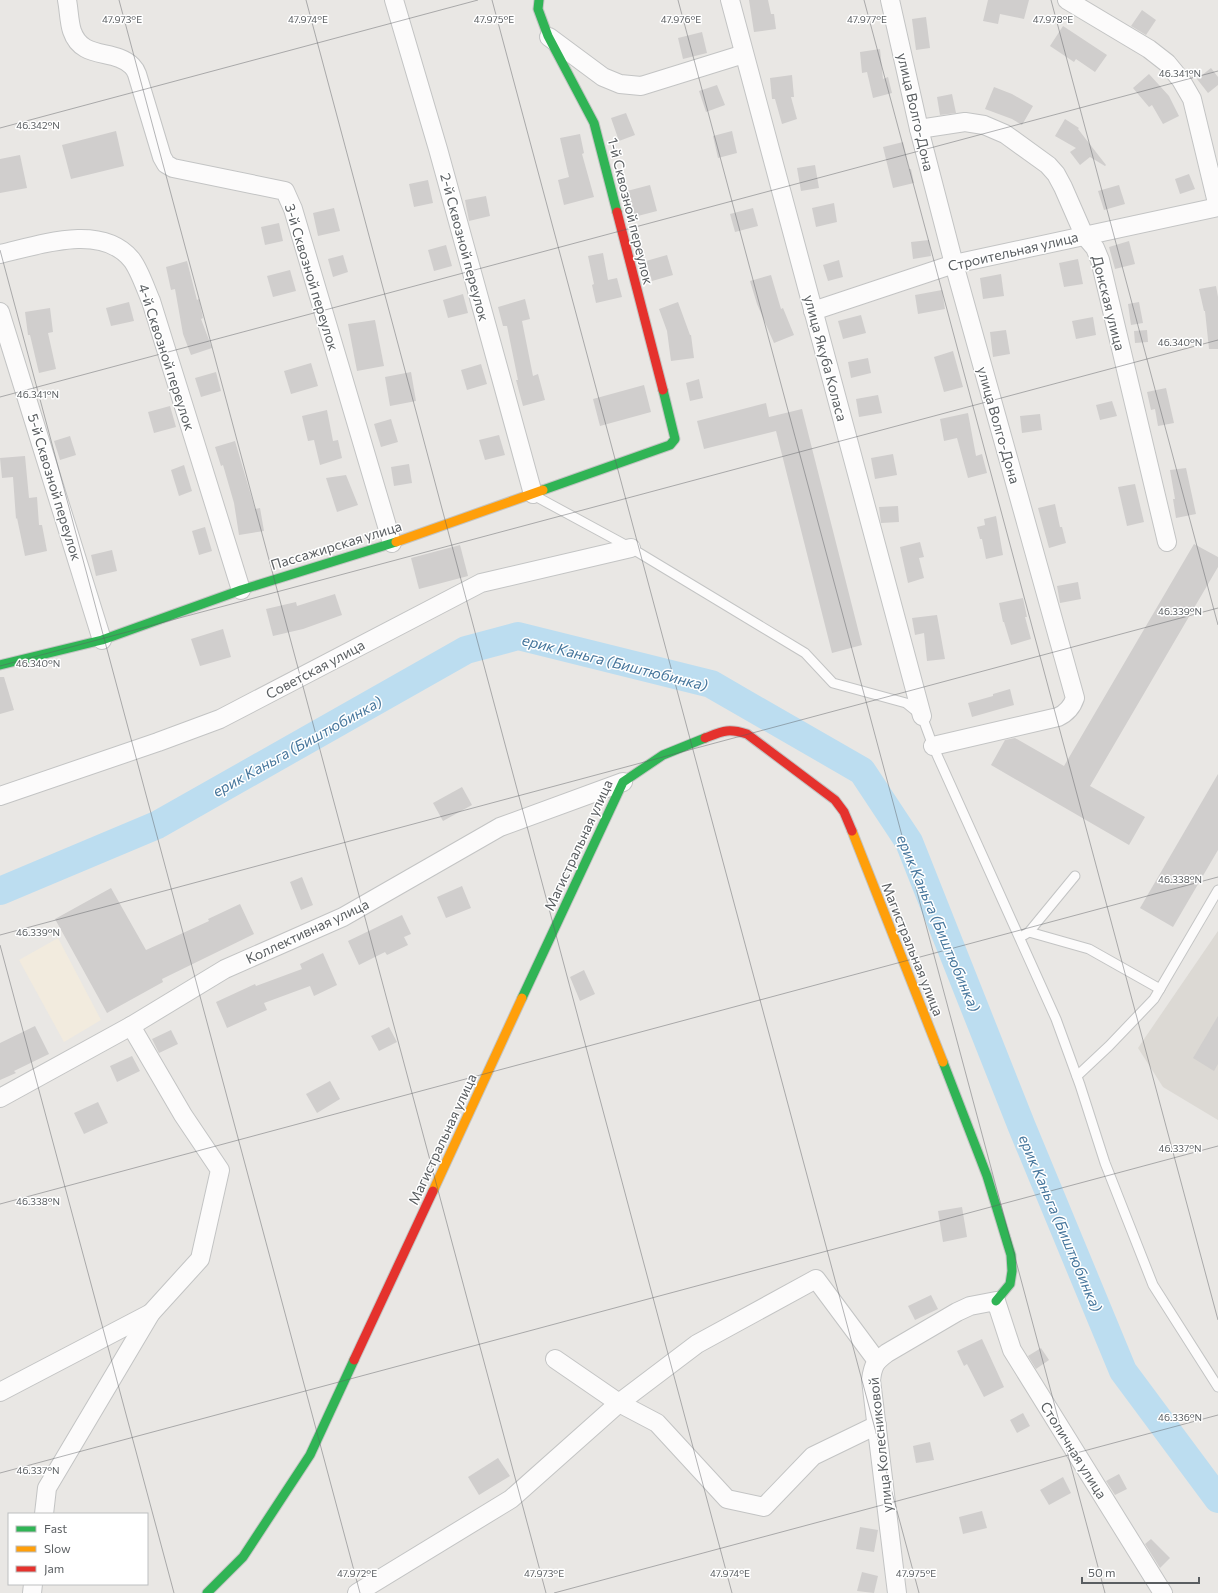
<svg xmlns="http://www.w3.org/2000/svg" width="1218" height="1593" viewBox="0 0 1218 1593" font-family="Commissioner,sans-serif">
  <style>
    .commercial { fill: #f2ebde }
    .education { fill: #dcd9d4 }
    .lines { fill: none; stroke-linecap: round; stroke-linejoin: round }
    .river { stroke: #bcddf0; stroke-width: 28 }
    .building { fill: #d0cecd }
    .lane-casing { stroke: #c3c4c4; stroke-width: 11 }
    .street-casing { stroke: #c3c4c4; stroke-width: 20 }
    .fast-casing { stroke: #c3c4c3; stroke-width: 11 }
    .slow-casing { stroke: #c3c4c3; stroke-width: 11 }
    .jam-casing { stroke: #c3c4c3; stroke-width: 11 }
    .lane { stroke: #fcfbfb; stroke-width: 9 }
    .street { stroke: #fcfbfb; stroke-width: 18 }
    .fast { stroke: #30b455; stroke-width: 9 }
    .slow { stroke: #ff9f0a; stroke-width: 9 }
    .jam { stroke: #e5322d; stroke-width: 9 }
    .ticks { fill: none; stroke: #5a5e61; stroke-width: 1; stroke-opacity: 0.45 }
    .labels { text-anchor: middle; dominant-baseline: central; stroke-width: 3; stroke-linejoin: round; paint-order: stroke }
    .street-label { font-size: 14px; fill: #5a5e61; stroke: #fff }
    .water-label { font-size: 15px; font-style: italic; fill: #46769c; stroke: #fff }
    .ticks-label { font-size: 10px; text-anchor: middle; fill: #5a5e61; stroke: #fff; stroke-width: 3; stroke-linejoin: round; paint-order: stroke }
  </style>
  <rect width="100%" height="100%" fill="#e9e7e4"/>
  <polygon class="commercial" points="58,938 101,1020 64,1042 19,960"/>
  <polygon class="education" points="1218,931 1218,1120 1163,1087 1138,1048"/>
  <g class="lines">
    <polyline class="river" points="0,891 157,825 466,650 518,636 711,684 862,771 909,842 1022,1127 1123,1371 1218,1499"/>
  </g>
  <g class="building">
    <polygon points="749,0 768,0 771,14 774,14 776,29 754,32"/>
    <polygon points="988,0 1029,0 1024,19 1000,14 998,24 983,21"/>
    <polygon points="1142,10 1156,20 1146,35 1131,26"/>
    <polygon points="926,17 930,48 916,50 912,19"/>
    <polygon points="1063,26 1107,55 1095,72 1076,59 1074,62 1050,46"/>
    <polygon points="702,32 707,53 683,59 678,38"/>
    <polygon points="880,49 883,79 888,77 892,93 873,98 867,72 862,73 860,52"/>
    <polygon points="1211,68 1218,77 1218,85 1208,93 1197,79"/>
    <polygon points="1149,74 1169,96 1179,116 1163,124 1152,105 1149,107 1133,88"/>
    <polygon points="792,75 794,97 791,97 797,119 782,124 775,99 772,99 770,78"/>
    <polygon points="717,85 725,105 706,112 699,91"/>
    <polygon points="994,87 1012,94 1033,106 1022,125 1012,119 985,109"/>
    <polygon points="952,94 956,113 940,115 937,97"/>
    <polygon points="626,113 635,135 619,141 611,118"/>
    <polygon points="1065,119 1079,128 1078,129 1106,165 1105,166 1090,157 1080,165 1070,152 1076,148 1055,136"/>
    <polygon points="116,131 124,166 71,179 62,145"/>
    <polygon points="732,131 737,153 718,158 713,136"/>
    <polygon points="580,134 584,153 582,154 594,197 564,205 558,180 569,177 560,138"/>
    <polygon points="903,142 909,169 911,169 914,183 893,188 883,147"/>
    <polygon points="20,155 27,188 0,193 0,159"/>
    <polygon points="815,165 819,188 801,191 797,168"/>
    <polygon points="1189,174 1195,189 1180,194 1175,179"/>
    <polygon points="428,180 433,203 414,207 409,184"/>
    <polygon points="650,185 657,211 634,217 627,191"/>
    <polygon points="1119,185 1125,204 1104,210 1098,191"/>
    <polygon points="486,196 490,216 469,221 465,200"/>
    <polygon points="834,203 837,222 816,227 812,208"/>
    <polygon points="334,208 340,231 318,236 313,213"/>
    <polygon points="753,208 758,226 735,232 730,214"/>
    <polygon points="279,223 283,241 265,245 261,227"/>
    <polygon points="929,240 931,256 913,259 911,242"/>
    <polygon points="1129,241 1135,264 1115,269 1109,247"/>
    <polygon points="446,245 452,266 434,271 428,250"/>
    <polygon points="603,253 608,280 617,278 622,297 596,303 592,285 594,284 588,256"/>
    <polygon points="343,255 348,272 333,277 328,259"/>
    <polygon points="667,255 673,275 652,281 646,261"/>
    <polygon points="1078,259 1083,284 1064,287 1059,263"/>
    <polygon points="839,260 843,277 828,281 823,265"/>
    <polygon points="187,261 197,300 199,299 203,318 201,319 212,348 191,355 183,334 175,289 171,290 166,267"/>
    <polygon points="290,270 296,291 273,297 267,276"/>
    <polygon points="1001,274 1004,296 983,299 980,278"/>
    <polygon points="771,275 781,309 783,308 794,335 774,343 757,304 750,281"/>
    <polygon points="1216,286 1218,297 1218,349 1209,349 1205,311 1204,311 1199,289"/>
    <polygon points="942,290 945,309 918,314 915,295"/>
    <polygon points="463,294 468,313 448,318 443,300"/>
    <polygon points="525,299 530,319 522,321 533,376 538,374 545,400 523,406 516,380 518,380 507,326 503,326 498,307"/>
    <polygon points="129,302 134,321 111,326 106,308"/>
    <polygon points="678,302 690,335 691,335 694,358 671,361 667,331 659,309"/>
    <polygon points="1139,302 1143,323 1131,325 1128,304"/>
    <polygon points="50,308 53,332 48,333 56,369 39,373 30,335 28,335 25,312"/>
    <polygon points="861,315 866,333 843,339 838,321"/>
    <polygon points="1093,317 1096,335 1076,339 1072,321"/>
    <polygon points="375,320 384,366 357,371 348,324"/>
    <polygon points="1006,330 1010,354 993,357 990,332"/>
    <polygon points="1147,330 1148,342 1135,343 1134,331"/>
    <polygon points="953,351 963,387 944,392 934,357"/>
    <polygon points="868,358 871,373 851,378 848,362"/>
    <polygon points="311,363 318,386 291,394 284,371"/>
    <polygon points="481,364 487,384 467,390 461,370"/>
    <polygon points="216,372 221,391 201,397 195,378"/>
    <polygon points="411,372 416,401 390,406 385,377"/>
    <polygon points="699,379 703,398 690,401 686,383"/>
    <polygon points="644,385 651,412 600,426 593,399"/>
    <polygon points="1166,388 1174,423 1158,426 1155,409 1151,410 1147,392"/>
    <polygon points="878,395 882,413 859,417 856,399"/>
    <polygon points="1112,401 1117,416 1100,420 1096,405"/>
    <polygon points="766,403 769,417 802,409 862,645 832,653 776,431 704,449 697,421"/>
    <polygon points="170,406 176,427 154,433 148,412"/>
    <polygon points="327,410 333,441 338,440 342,458 320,465 314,440 308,441 302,416"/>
    <polygon points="968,413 976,456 982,454 987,473 968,478 957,438 944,441 940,419"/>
    <polygon points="1040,414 1042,430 1022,433 1020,416"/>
    <polygon points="391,419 398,442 381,447 374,424"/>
    <polygon points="499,435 505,455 485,460 479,440"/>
    <polygon points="70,436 76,455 60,460 54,441"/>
    <polygon points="235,441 255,509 260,508 264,531 239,535 234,503 223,465 221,466 215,447"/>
    <polygon points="893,454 897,475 875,479 871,458"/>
    <polygon points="25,456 29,498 37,497 39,525 42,525 47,551 25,556 17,518 16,519 13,477 2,478 0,458"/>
    <polygon points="409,464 412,483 394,486 391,467"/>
    <polygon points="184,465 192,491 179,496 171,470"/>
    <polygon points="1186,468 1196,514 1176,518 1173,499 1175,499 1170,470"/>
    <polygon points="346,475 358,505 337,512 326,478"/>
    <polygon points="1135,484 1144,522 1127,526 1118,487"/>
    <polygon points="1055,504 1060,527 1062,527 1066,543 1049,548 1038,508"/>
    <polygon points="898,506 899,522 881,523 879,507"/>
    <polygon points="996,516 1003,555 986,559 982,539 980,539 977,527 985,525 984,519"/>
    <polygon points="205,527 212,551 199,555 192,531"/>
    <polygon points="920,542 924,557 919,558 924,578 908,583 900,547"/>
    <polygon points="1194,544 1218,557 1218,567 1090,786 1145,817 1129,845 991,765 1005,740 1015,738 1064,766"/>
    <polygon points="460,545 468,576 419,589 411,558"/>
    <polygon points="112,550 117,571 96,576 91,555"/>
    <polygon points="1078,582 1081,599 1060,603 1057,586"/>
    <polygon points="335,594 342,615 303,629 273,636 266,609 296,602 297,606"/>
    <polygon points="1023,598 1027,617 1025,617 1031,639 1011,645 1004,622 1003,622 999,603"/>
    <polygon points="937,615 945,659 927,661 924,633 915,635 912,618"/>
    <polygon points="223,629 231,657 200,666 191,639"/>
    <polygon points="0,677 4,677 14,710 0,714"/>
    <polygon points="1010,689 1014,705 972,717 968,703 993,696 993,694"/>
    <polygon points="1218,774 1218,850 1173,927 1140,908"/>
    <polygon points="462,787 472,805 443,821 433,803"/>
    <polygon points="302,877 313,905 301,910 290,882"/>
    <polygon points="462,886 471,908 446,918 437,897"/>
    <polygon points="111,888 146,950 209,921 208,919 240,904 254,934 162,979 163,982 107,1013 55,919"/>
    <polygon points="402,915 411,934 404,937 408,945 387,955 385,952 359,965 348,941"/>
    <polygon points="323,953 337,985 314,996 310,986 264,1003 267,1010 227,1028 216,1002 255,984 256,986 302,969 300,964"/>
    <polygon points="584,970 595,994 580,1001 570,977"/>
    <polygon points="1218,1016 1218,1064 1214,1071 1193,1058"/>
    <polygon points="35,1026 49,1054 14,1071 16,1073 0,1080 0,1043"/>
    <polygon points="389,1027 397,1042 379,1051 371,1036"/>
    <polygon points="171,1030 178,1044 159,1053 152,1039"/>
    <polygon points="132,1056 140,1071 117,1082 110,1066"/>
    <polygon points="330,1081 340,1099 317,1113 306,1094"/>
    <polygon points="98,1102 108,1123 84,1134 74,1113"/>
    <polygon points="962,1207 967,1237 943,1242 938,1211"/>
    <polygon points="931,1295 938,1309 915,1320 908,1306"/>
    <polygon points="982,1339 1004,1387 984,1397 967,1364 964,1366 957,1351"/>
    <polygon points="1041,1348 1049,1360 1036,1369 1028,1356"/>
    <polygon points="1023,1413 1030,1426 1017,1433 1010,1420"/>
    <polygon points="930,1442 934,1460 916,1463 913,1446"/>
    <polygon points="498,1458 510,1476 479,1495 468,1477"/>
    <polygon points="1119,1474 1127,1489 1115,1495 1106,1481"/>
    <polygon points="1063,1477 1071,1493 1049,1505 1040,1490"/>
    <polygon points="982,1511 987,1528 963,1534 959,1517"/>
    <polygon points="860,1527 878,1530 874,1552 856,1549"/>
    <polygon points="1151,1539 1170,1558 1160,1568 1145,1544"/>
    <polygon points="862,1572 878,1576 874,1593 857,1591"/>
  </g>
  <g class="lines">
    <g class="lane-casing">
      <g id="lane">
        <polyline points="535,496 631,548 805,653 833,683 906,703 922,716 933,746 1056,1019 1080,1085 1105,1163 1153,1285 1218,1387"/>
        <polyline points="1029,932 1089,949 1160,989"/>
        <polyline points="1024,935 1029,932 1075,876"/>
        <polyline points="1077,1076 1109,1046 1154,999 1218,890"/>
      </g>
    </g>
    <g class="street-casing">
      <g id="street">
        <path d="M67 0C69 10 69 22 72 31 82 61 114 48 132 66 134 68 136 71 137 74L162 157 166 164 173 168 285 191 293 209 392 543"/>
        <polyline points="394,0 438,149 533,494"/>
        <polyline points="730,0 922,716"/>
        <path d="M890 0 919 129 954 264 1075 698C1072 707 1067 713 1058 717L933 746"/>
        <polyline points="549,37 603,77 620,84 641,86 744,54"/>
        <polyline points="919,129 965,122 984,125 1005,134 1048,165 1056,174 1063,187 1084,235 1095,248 1100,260 1167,542"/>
        <path d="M0 254C39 245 101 223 131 259 139 268 146 290 151 301L241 590"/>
        <polyline points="813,311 954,264 1218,207 1192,99 1181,80 1167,63 1149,49 1067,0"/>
        <polyline points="0,312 102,640"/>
        <polyline points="0,796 158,742 220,719 481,583 631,548"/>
        <polyline points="0,1098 131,1026 225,969 343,917 500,827 623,782"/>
        <polyline points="555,1359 619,1403 657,1423 727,1499 764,1507 813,1456 877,1425"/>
        <polyline points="0,1392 151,1313"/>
        <polyline points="44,1514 47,1488 151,1313 200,1259 220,1170 183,1115 131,1026"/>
        <polyline points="32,1593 33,1584"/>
        <polyline points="357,1593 511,1499 619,1403 697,1344 816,1279 877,1361"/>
        <path d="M897 1593 871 1380C873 1365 875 1362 887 1353L957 1312 970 1306 996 1301 1012 1350 1163 1593"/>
      </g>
    </g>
    <g class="fast-casing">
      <g id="fast">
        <polyline points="539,0 538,9 548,36 594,123 617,212"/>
        <polyline points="543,490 670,445 675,439 663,390"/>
        <polyline points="0,665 102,640 241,590 396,542"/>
        <polyline points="522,998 623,782 663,755 705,738"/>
        <polyline points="943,1062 987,1176 1011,1255 1012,1271 1010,1284 996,1301"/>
        <polyline points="207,1593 243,1557 310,1455 354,1360"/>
      </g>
    </g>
    <g class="slow-casing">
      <g id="slow">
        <polyline points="396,542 543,490"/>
        <polyline points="852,831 943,1062"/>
        <polyline points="433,1191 522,998"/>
      </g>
    </g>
    <g class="jam-casing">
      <g id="jam">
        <polyline points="617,212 663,390"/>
        <path d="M705 738C723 731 728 728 747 734L835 800 844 812 852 831"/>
        <polyline points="354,1360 433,1191"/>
      </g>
    </g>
    <use href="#lane" class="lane"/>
    <use href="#street" class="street"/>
    <use href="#fast" class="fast"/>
    <use href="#slow" class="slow"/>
    <use href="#jam" class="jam"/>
  </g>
  <path class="ticks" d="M119 0 546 1593M306 0 732 1593M492 0 919 1593M678 0 1105 1593M864 0 1218 1320M1051 0 1218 625M0 128 478 0M0 250 360 1593M0 397 1218 71M0 666 1218 340M0 935 1218 608M0 945 174 1593M0 1204 1218 877M0 1473 1218 1146M554 1593 1218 1415"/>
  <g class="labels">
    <g class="street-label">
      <text transform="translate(916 112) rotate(77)">улица Волго-Дона</text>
      <text transform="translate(631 211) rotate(76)">1-й Сквозной переулок</text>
      <text transform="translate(465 247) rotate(75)">2-й Сквозной переулок</text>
      <text transform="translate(1013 251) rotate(-13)">Строительная улица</text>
      <text transform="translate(312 277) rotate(73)">3-й Сквозной переулок</text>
      <text transform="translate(1109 303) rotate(76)">Донская улица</text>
      <text transform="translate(167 357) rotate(72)">4-й Сквозной переулок</text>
      <text transform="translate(826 358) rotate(75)">улица Якуба Коласа</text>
      <text transform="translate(999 425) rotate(74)">улица Волго-Дона</text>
      <text transform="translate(55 487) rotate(73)">5-й Сквозной переулок</text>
      <text transform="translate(336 545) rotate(-17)">Пассажирская улица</text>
      <text transform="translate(315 669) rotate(-28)">Советская улица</text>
      <text transform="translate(578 845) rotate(-65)">Магистральная улица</text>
      <text transform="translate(307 931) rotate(-25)">Коллективная улица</text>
      <text transform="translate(913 949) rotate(68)">Магистральная улица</text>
      <text transform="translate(442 1139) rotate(-65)">Магистральная улица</text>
      <text transform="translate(880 1445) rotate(-96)">улица Колесниковой</text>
      <text transform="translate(1074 1450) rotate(58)">Столичная улица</text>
    </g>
    <g class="water-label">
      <text transform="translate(615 662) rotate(14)">ерик Каньга (Биштюбинка)</text>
      <text transform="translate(297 746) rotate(-29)">ерик Каньга (Биштюбинка)</text>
      <text transform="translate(939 923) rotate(67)">ерик Каньга (Биштюбинка)</text>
      <text transform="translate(1061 1223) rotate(67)">ерик Каньга (Биштюбинка)</text>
    </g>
  </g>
  <g class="ticks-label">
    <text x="122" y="23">47.973°E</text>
    <text x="308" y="23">47.974°E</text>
    <text x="494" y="23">47.975°E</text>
    <text x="681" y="23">47.976°E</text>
    <text x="867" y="23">47.977°E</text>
    <text x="1053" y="23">47.978°E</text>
    <text x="1180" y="77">46.341°N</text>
    <text x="38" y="129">46.342°N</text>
    <text x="1180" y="346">46.340°N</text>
    <text x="38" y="398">46.341°N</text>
    <text x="1180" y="615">46.339°N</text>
    <text x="38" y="667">46.340°N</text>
    <text x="1180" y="883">46.338°N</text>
    <text x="38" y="936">46.339°N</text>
    <text x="1180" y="1152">46.337°N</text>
    <text x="38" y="1205">46.338°N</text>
    <text x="1180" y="1421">46.336°N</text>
    <text x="38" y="1474">46.337°N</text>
    <text x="357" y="1577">47.972°E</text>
    <text x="544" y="1577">47.973°E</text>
    <text x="730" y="1577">47.974°E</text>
    <text x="916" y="1577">47.975°E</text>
  </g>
  <rect x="8" y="1513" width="140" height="72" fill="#ffffff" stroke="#bdbfc0"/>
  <rect x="16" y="1526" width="20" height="6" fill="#30b455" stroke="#bdbfc0"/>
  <text x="44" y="1533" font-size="12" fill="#5a5e61">Fast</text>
  <rect x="16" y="1546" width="20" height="6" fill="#ff9f0a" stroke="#bdbfc0"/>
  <text x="44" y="1553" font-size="12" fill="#5a5e61">Slow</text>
  <rect x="16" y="1566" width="20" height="6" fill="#e5322d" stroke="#bdbfc0"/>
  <text x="44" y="1573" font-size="12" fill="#5a5e61">Jam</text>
  <path d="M1082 1577v6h117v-6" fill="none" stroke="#5a5e61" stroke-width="2"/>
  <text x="1088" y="1577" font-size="12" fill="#5a5e61" stroke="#ffffff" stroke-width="3" paint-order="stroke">50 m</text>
</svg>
